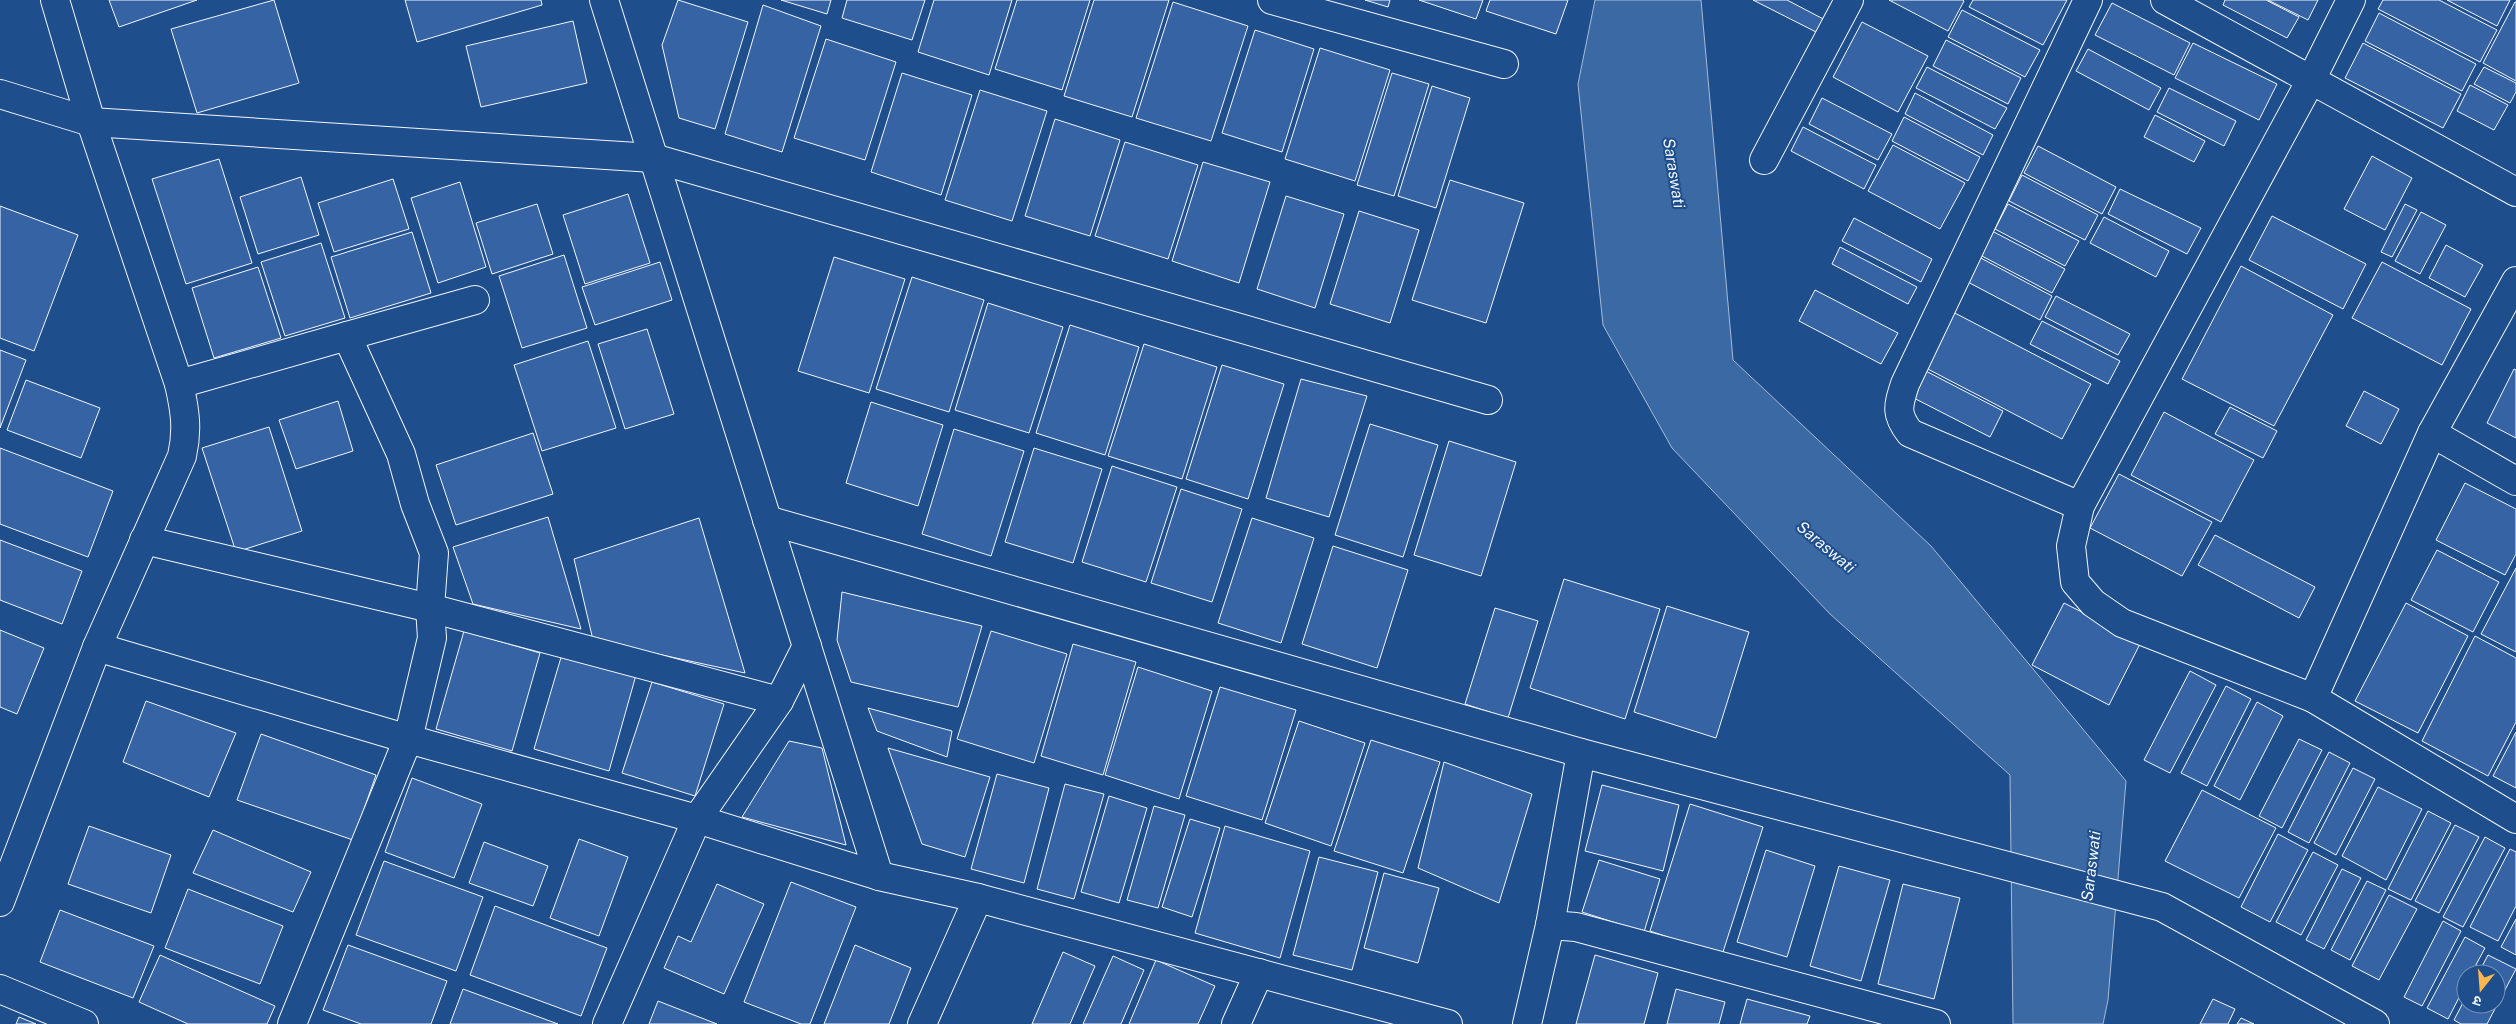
<svg xmlns="http://www.w3.org/2000/svg" width="2516" height="1024" viewBox="0 0 2516 1024" font-family="'Public Sans','Noto Sans Devanagari',sans-serif">
  <style>
    .water { fill: #3b69a3; stroke: #a8bbd7 }
    .building { fill: #3563a3; stroke: #f2f6ff }
    .lines { fill: none; stroke-linecap: round; stroke-linejoin: round }
    .minor-casing { stroke: #f2f6ff; stroke-width: 30 }
    .minor { stroke: #1f4e8c; stroke-width: 28 }
    .labels { text-anchor: middle; dominant-baseline: central; stroke-width: 4; stroke-linejoin: round; paint-order: stroke }
    .water-label { font-size: 16px; font-style: italic; fill: #f2f6ff; stroke: #1f4e8c }
  </style>
  <rect width="100%" height="100%" fill="#1f4e8c"/>
  <polygon class="water" points="1595,0 1701,0 1733,360 1931,546 2126,781 2108,1000 2103,1024 2013,1024 2010,775 1830,614 1672,448 1603,325 1578,84"/>
  <g class="building">
    <polygon points="109,0 197,0 119,27"/>
    <polygon points="274,0 299,83 197,113 171,29"/>
    <polygon points="405,0 541,0 542,5 417,42"/>
    <polygon points="678,0 748,22 715,129 679,118 662,45"/>
    <polygon points="781,0 831,0 827,14"/>
    <polygon points="847,0 925,0 912,40 842,18"/>
    <polygon points="934,0 1012,0 989,75 918,52"/>
    <polygon points="1017,0 1090,0 1062,90 995,69"/>
    <polygon points="1094,0 1169,0 1132,117 1064,96"/>
    <polygon points="1365,0 1390,0 1388,7"/>
    <polygon points="1419,0 1483,0 1476,19"/>
    <polygon points="1490,0 1568,0 1556,34 1486,11"/>
    <polygon points="1753,0 1787,0 1829,22 1822,35"/>
    <polygon points="1889,0 1963,0 1964,1 1948,31"/>
    <polygon points="1973,0 2067,0 2043,45 1969,7"/>
    <polygon points="2225,0 2266,0 2299,17 2287,38 2223,5"/>
    <polygon points="2268,0 2318,0 2308,20"/>
    <polygon points="2383,0 2439,0 2497,30 2480,62 2378,9"/>
    <polygon points="2447,0 2510,0 2497,26"/>
    <polygon points="1173,2 1248,26 1211,141 1136,118"/>
    <polygon points="2515,2 2516,2 2516,81 2483,63"/>
    <polygon points="2112,3 2190,43 2174,75 2095,35"/>
    <polygon points="763,5 821,26 782,152 725,134"/>
    <polygon points="1962,10 2040,50 2025,77 1948,37"/>
    <polygon points="2379,13 2476,64 2462,91 2365,41"/>
    <polygon points="573,21 587,83 481,107 466,46"/>
    <polygon points="1862,22 1928,56 1898,112 1833,77"/>
    <polygon points="1255,30 1314,49 1282,152 1222,133"/>
    <polygon points="826,39 896,62 865,160 794,138"/>
    <polygon points="1946,40 2021,78 2008,104 1933,66"/>
    <polygon points="2193,43 2277,84 2259,120 2175,78"/>
    <polygon points="2363,43 2461,94 2443,128 2345,78"/>
    <polygon points="1320,48 1390,70 1355,181 1285,159"/>
    <polygon points="2088,49 2161,88 2149,110 2076,71"/>
    <polygon points="1927,67 2007,108 1995,129 1916,88"/>
    <polygon points="2484,67 2516,83 2516,92 2510,103 2474,84"/>
    <polygon points="902,73 972,95 941,195 871,172"/>
    <polygon points="1392,73 1429,84 1394,196 1357,185"/>
    <polygon points="2470,85 2508,105 2494,130 2457,111"/>
    <polygon points="1432,86 1470,98 1436,208 1398,196"/>
    <polygon points="2169,88 2236,121 2224,146 2157,112"/>
    <polygon points="980,90 1047,111 1012,221 945,200"/>
    <polygon points="1915,93 1993,135 1983,155 1905,114"/>
    <polygon points="1822,98 1892,134 1878,160 1809,124"/>
    <polygon points="2155,115 2205,141 2194,162 2144,137"/>
    <polygon points="1904,117 1980,157 1968,181 1892,141"/>
    <polygon points="1055,119 1120,140 1090,236 1025,216"/>
    <polygon points="1803,127 1876,165 1864,189 1791,151"/>
    <polygon points="1125,142 1198,165 1168,259 1095,236"/>
    <polygon points="1893,145 1965,183 1940,229 1868,191"/>
    <polygon points="2038,146 2116,187 2102,214 2024,173"/>
    <polygon points="2372,156 2412,178 2385,230 2344,209"/>
    <polygon points="219,159 252,263 186,284 152,179"/>
    <polygon points="1203,162 1270,182 1239,283 1172,261"/>
    <polygon points="2022,175 2098,215 2085,240 2009,201"/>
    <polygon points="301,177 319,235 258,254 240,197"/>
    <polygon points="393,179 409,229 334,252 318,203"/>
    <polygon points="1450,180 1524,203 1486,323 1412,300"/>
    <polygon points="460,182 486,267 438,283 411,198"/>
    <polygon points="2120,189 2201,228 2187,254 2108,214"/>
    <polygon points="628,194 650,263 585,284 563,215"/>
    <polygon points="1286,196 1344,214 1315,308 1257,289"/>
    <polygon points="537,204 553,254 492,274 476,223"/>
    <polygon points="2008,204 2079,241 2065,266 1995,229"/>
    <polygon points="2405,204 2417,210 2392,257 2381,252"/>
    <polygon points="0,206 78,235 34,351 0,338"/>
    <polygon points="1359,211 1419,230 1390,323 1330,304"/>
    <polygon points="2421,212 2446,225 2420,274 2395,261"/>
    <polygon points="2272,216 2366,264 2343,309 2249,260"/>
    <polygon points="2104,217 2169,251 2156,277 2090,243"/>
    <polygon points="1854,218 1932,259 1921,282 1842,241"/>
    <polygon points="1992,231 2065,269 2052,293 1980,255"/>
    <polygon points="412,232 431,293 350,318 331,257"/>
    <polygon points="321,243 345,318 285,336 261,262"/>
    <polygon points="2446,245 2483,265 2465,297 2429,278"/>
    <polygon points="1840,247 1917,287 1908,304 1832,264"/>
    <polygon points="564,255 587,328 522,348 499,276"/>
    <polygon points="1977,256 2052,296 2040,320 1964,280"/>
    <polygon points="834,257 905,279 869,393 798,371"/>
    <polygon points="660,262 672,300 595,325 582,287"/>
    <polygon points="2382,262 2471,309 2442,365 2352,318"/>
    <polygon points="2241,266 2333,315 2274,426 2182,379"/>
    <polygon points="258,267 281,338 214,358 192,288"/>
    <polygon points="912,277 984,300 949,412 876,389"/>
    <polygon points="1815,290 1898,333 1881,364 1799,321"/>
    <polygon points="2056,296 2130,334 2118,355 2045,317"/>
    <polygon points="988,303 1063,327 1029,433 955,410"/>
    <polygon points="1951,311 2091,384 2062,439 1922,366"/>
    <polygon points="2042,321 2120,361 2108,384 2030,344"/>
    <polygon points="1070,325 1139,347 1105,455 1036,433"/>
    <polygon points="647,329 674,414 625,429 598,344"/>
    <polygon points="588,341 616,428 542,451 514,365"/>
    <polygon points="1144,344 1217,367 1182,479 1108,456"/>
    <polygon points="0,350 26,360 0,428"/>
    <polygon points="1222,365 1284,384 1248,499 1186,479"/>
    <polygon points="1918,367 2003,411 1990,437 1904,393"/>
    <polygon points="2514,369 2516,370 2516,438 2487,423"/>
    <polygon points="1301,379 1367,396 1329,517 1266,498"/>
    <polygon points="26,380 100,408 81,458 7,430"/>
    <polygon points="2364,391 2399,409 2381,444 2346,426"/>
    <polygon points="338,401 353,451 296,469 279,420"/>
    <polygon points="871,402 943,425 918,506 846,483"/>
    <polygon points="2230,407 2277,431 2263,458 2215,434"/>
    <polygon points="2164,412 2254,460 2221,522 2131,475"/>
    <polygon points="1370,424 1438,445 1403,557 1335,535"/>
    <polygon points="269,427 302,531 236,552 202,448"/>
    <polygon points="954,429 1024,451 991,556 922,534"/>
    <polygon points="533,433 553,494 456,525 436,465"/>
    <polygon points="1449,441 1516,462 1481,576 1414,555"/>
    <polygon points="0,448 113,491 88,557 0,524"/>
    <polygon points="1034,448 1102,469 1073,563 1005,542"/>
    <polygon points="1112,466 1177,487 1146,582 1082,562"/>
    <polygon points="2119,474 2212,522 2182,576 2090,528"/>
    <polygon points="2465,483 2516,509 2516,554 2505,575 2436,540"/>
    <polygon points="1181,489 1242,509 1212,602 1151,583"/>
    <polygon points="548,517 581,629 473,604 453,547"/>
    <polygon points="699,518 745,673 593,640 574,559"/>
    <polygon points="1252,518 1314,538 1281,643 1218,623"/>
    <polygon points="2215,535 2315,587 2299,618 2198,565"/>
    <polygon points="0,540 82,571 62,624 0,600"/>
    <polygon points="1333,546 1408,570 1377,668 1302,644"/>
    <polygon points="2437,550 2499,582 2473,632 2411,600"/>
    <polygon points="2516,568 2516,652 2481,634"/>
    <polygon points="1564,579 1660,609 1625,719 1530,688"/>
    <polygon points="842,592 982,626 958,707 851,682 837,640"/>
    <polygon points="2064,603 2141,642 2109,705 2032,665"/>
    <polygon points="2406,603 2468,636 2418,733 2355,701"/>
    <polygon points="1667,606 1749,632 1716,738 1634,712"/>
    <polygon points="1495,608 1538,621 1508,718 1465,704"/>
    <polygon points="0,630 44,648 17,714 0,707"/>
    <polygon points="464,631 540,653 512,751 436,729"/>
    <polygon points="991,631 1067,654 1034,763 957,739"/>
    <polygon points="2475,636 2516,658 2516,722 2488,776 2422,741"/>
    <polygon points="1073,644 1136,662 1103,775 1041,756"/>
    <polygon points="562,654 636,675 609,771 534,749"/>
    <polygon points="1138,667 1212,691 1179,799 1105,775"/>
    <polygon points="2190,671 2216,685 2170,773 2144,760"/>
    <polygon points="652,682 724,704 695,796 622,773"/>
    <polygon points="2226,686 2251,699 2207,786 2181,773"/>
    <polygon points="1220,687 1296,710 1262,820 1186,796"/>
    <polygon points="146,701 236,733 209,797 123,762"/>
    <polygon points="2257,702 2283,716 2240,800 2214,786"/>
    <polygon points="868,708 952,731 947,757 877,731"/>
    <polygon points="1299,721 1365,743 1331,846 1265,823"/>
    <polygon points="2516,732 2516,788 2493,776"/>
    <polygon points="261,734 376,775 353,840 237,800"/>
    <polygon points="2299,739 2322,750 2282,828 2259,816"/>
    <polygon points="1371,740 1440,762 1403,873 1334,851"/>
    <polygon points="789,741 822,748 846,845 742,817"/>
    <polygon points="888,748 990,777 965,857 922,844"/>
    <polygon points="2329,752 2350,763 2309,843 2288,832"/>
    <polygon points="1444,762 1532,794 1499,903 1418,868"/>
    <polygon points="2353,768 2375,779 2336,855 2314,843"/>
    <polygon points="997,774 1049,788 1024,883 971,869"/>
    <polygon points="412,778 482,804 454,878 385,852"/>
    <polygon points="1065,784 1104,794 1074,899 1037,889"/>
    <polygon points="1602,785 1679,805 1663,871 1585,851"/>
    <polygon points="2378,787 2422,809 2386,880 2342,856"/>
    <polygon points="2202,790 2276,828 2239,898 2165,861"/>
    <polygon points="1109,796 1147,808 1119,903 1081,892"/>
    <polygon points="1690,804 1763,827 1722,955 1650,931"/>
    <polygon points="1154,806 1185,815 1158,908 1127,900"/>
    <polygon points="2428,811 2451,823 2411,900 2388,889"/>
    <polygon points="1190,819 1220,828 1192,917 1162,907"/>
    <polygon points="2455,825 2479,837 2439,913 2415,901"/>
    <polygon points="89,826 171,855 151,913 68,884"/>
    <polygon points="1225,826 1310,851 1280,958 1195,933"/>
    <polygon points="213,830 311,872 293,912 193,873"/>
    <polygon points="2278,834 2308,850 2270,922 2241,907"/>
    <polygon points="2485,837 2505,848 2463,927 2443,917"/>
    <polygon points="579,839 628,857 599,936 550,918"/>
    <polygon points="484,842 548,866 533,906 469,883"/>
    <polygon points="2510,849 2516,852 2516,906 2498,941 2470,927"/>
    <polygon points="1766,850 1815,866 1787,957 1737,942"/>
    <polygon points="2313,852 2338,865 2301,935 2276,922"/>
    <polygon points="1319,857 1378,872 1352,970 1293,955"/>
    <polygon points="1599,860 1660,879 1644,932 1582,912"/>
    <polygon points="384,861 483,897 456,971 356,935"/>
    <polygon points="1839,866 1890,880 1861,981 1810,966"/>
    <polygon points="2342,869 2361,878 2324,949 2306,940"/>
    <polygon points="1384,873 1439,888 1418,963 1364,948"/>
    <polygon points="2367,881 2386,890 2350,960 2331,950"/>
    <polygon points="791,882 856,907 810,1024 801,1024 744,1002"/>
    <polygon points="717,884 764,904 724,994 664,968 678,936 691,942"/>
    <polygon points="1903,884 1960,898 1934,999 1878,984"/>
    <polygon points="188,889 283,926 260,984 165,948"/>
    <polygon points="2389,895 2417,909 2379,980 2352,966"/>
    <polygon points="495,906 607,948 581,1016 470,975"/>
    <polygon points="60,910 154,946 133,998 40,962"/>
    <polygon points="2516,919 2516,955 2501,947"/>
    <polygon points="2443,921 2461,931 2422,1006 2404,997"/>
    <polygon points="2465,937 2485,948 2471,974 2466,974 2466,984 2448,1019 2427,1008"/>
    <polygon points="348,945 447,981 431,1024 361,1024 323,1010"/>
    <polygon points="855,945 911,968 889,1024 824,1024"/>
    <polygon points="1063,952 1095,966 1070,1024 1032,1024"/>
    <polygon points="160,955 275,1006 267,1024 188,1024 139,1002"/>
    <polygon points="1595,955 1658,973 1644,1024 1576,1024"/>
    <polygon points="2488,955 2516,969 2487,1024 2461,1024 2454,1020 2466,997 2466,1004 2496,1004 2496,974 2478,974"/>
    <polygon points="1113,956 1144,970 1121,1024 1083,1024"/>
    <polygon points="1156,960 1215,986 1198,1024 1129,1024"/>
    <polygon points="463,989 558,1024 450,1024"/>
    <polygon points="1676,989 1725,1002 1719,1024 1667,1024"/>
    <polygon points="1747,999 1810,1016 1807,1024 1740,1024"/>
    <polygon points="2213,999 2235,1009 2228,1024 2200,1024"/>
    <polygon points="658,1001 717,1024 649,1024"/>
    <polygon points="19,1017 36,1024 16,1024"/>
    <polygon points="2241,1018 2254,1024 2237,1024"/>
  </g>
  <g class="lines">
    <g class="minor-casing">
      <g id="minor">
        <polyline points="604,0 879,876"/>
        <polyline points="1272,0 1504,64"/>
        <polyline points="2165,0 2516,192"/>
        <polyline points="2351,0 2311,80 2080,506 2071,546 2075,582 2093,603 2122,623 2313,698 2516,819"/>
        <polyline points="0,94 91,122 653,158 1488,400"/>
        <polyline points="1764,160 1849,0"/>
        <polyline points="347,336 475,300"/>
        <polyline points="179,384 347,336 401,454 415,504 434,553 430,608 432,638 408,739 292,1024"/>
        <polyline points="2432,433 2516,481"/>
        <path d="M2080 506 1910 433C1895 414 1898 406 1905 384L2088 0"/>
        <polyline points="767,520 1581,753 2162,907 2375,1024"/>
        <polyline points="144,540 430,608 779,701"/>
        <polyline points="97,647 408,739 697,819 879,876 978,898 1448,1024"/>
        <polyline points="2313,698 2432,433 2516,281"/>
        <path d="M0 902 97 647 182 456C188 430 185 410 179 384L91 122 55 0"/>
        <polyline points="1550,925 1576,927 1936,1024"/>
        <polyline points="0,989 84,1024"/>
        <polyline points="607,1024 697,819 779,701 807,646"/>
        <polyline points="922,1024 978,898"/>
        <polyline points="1236,1024 1259,973"/>
        <polyline points="1527,1024 1550,925 1581,753"/>
      </g>
    </g>
    <use href="#minor" class="minor"/>
  </g>
  <g class="labels">
    <g class="water-label">
      <text transform="translate(1674 173) rotate(81)">Saraswati</text>
      <text transform="translate(1826 547) rotate(40)">Saraswati</text>
      <text transform="translate(2091 866) rotate(-83)">Saraswati</text>
    </g>
  </g>
  <g transform="translate(2481 989) rotate(197)"><circle r="24" fill="#1f4e8c" stroke="#7391ba"/>
  <path d="M0-4L9 19L0 12L-9 19Z" fill="#ffb74d"/>
  <text y="-8" font-size="14" font-weight="bold" text-anchor="middle" fill="#f2f6ff">उ</text>
  </g>
</svg>
